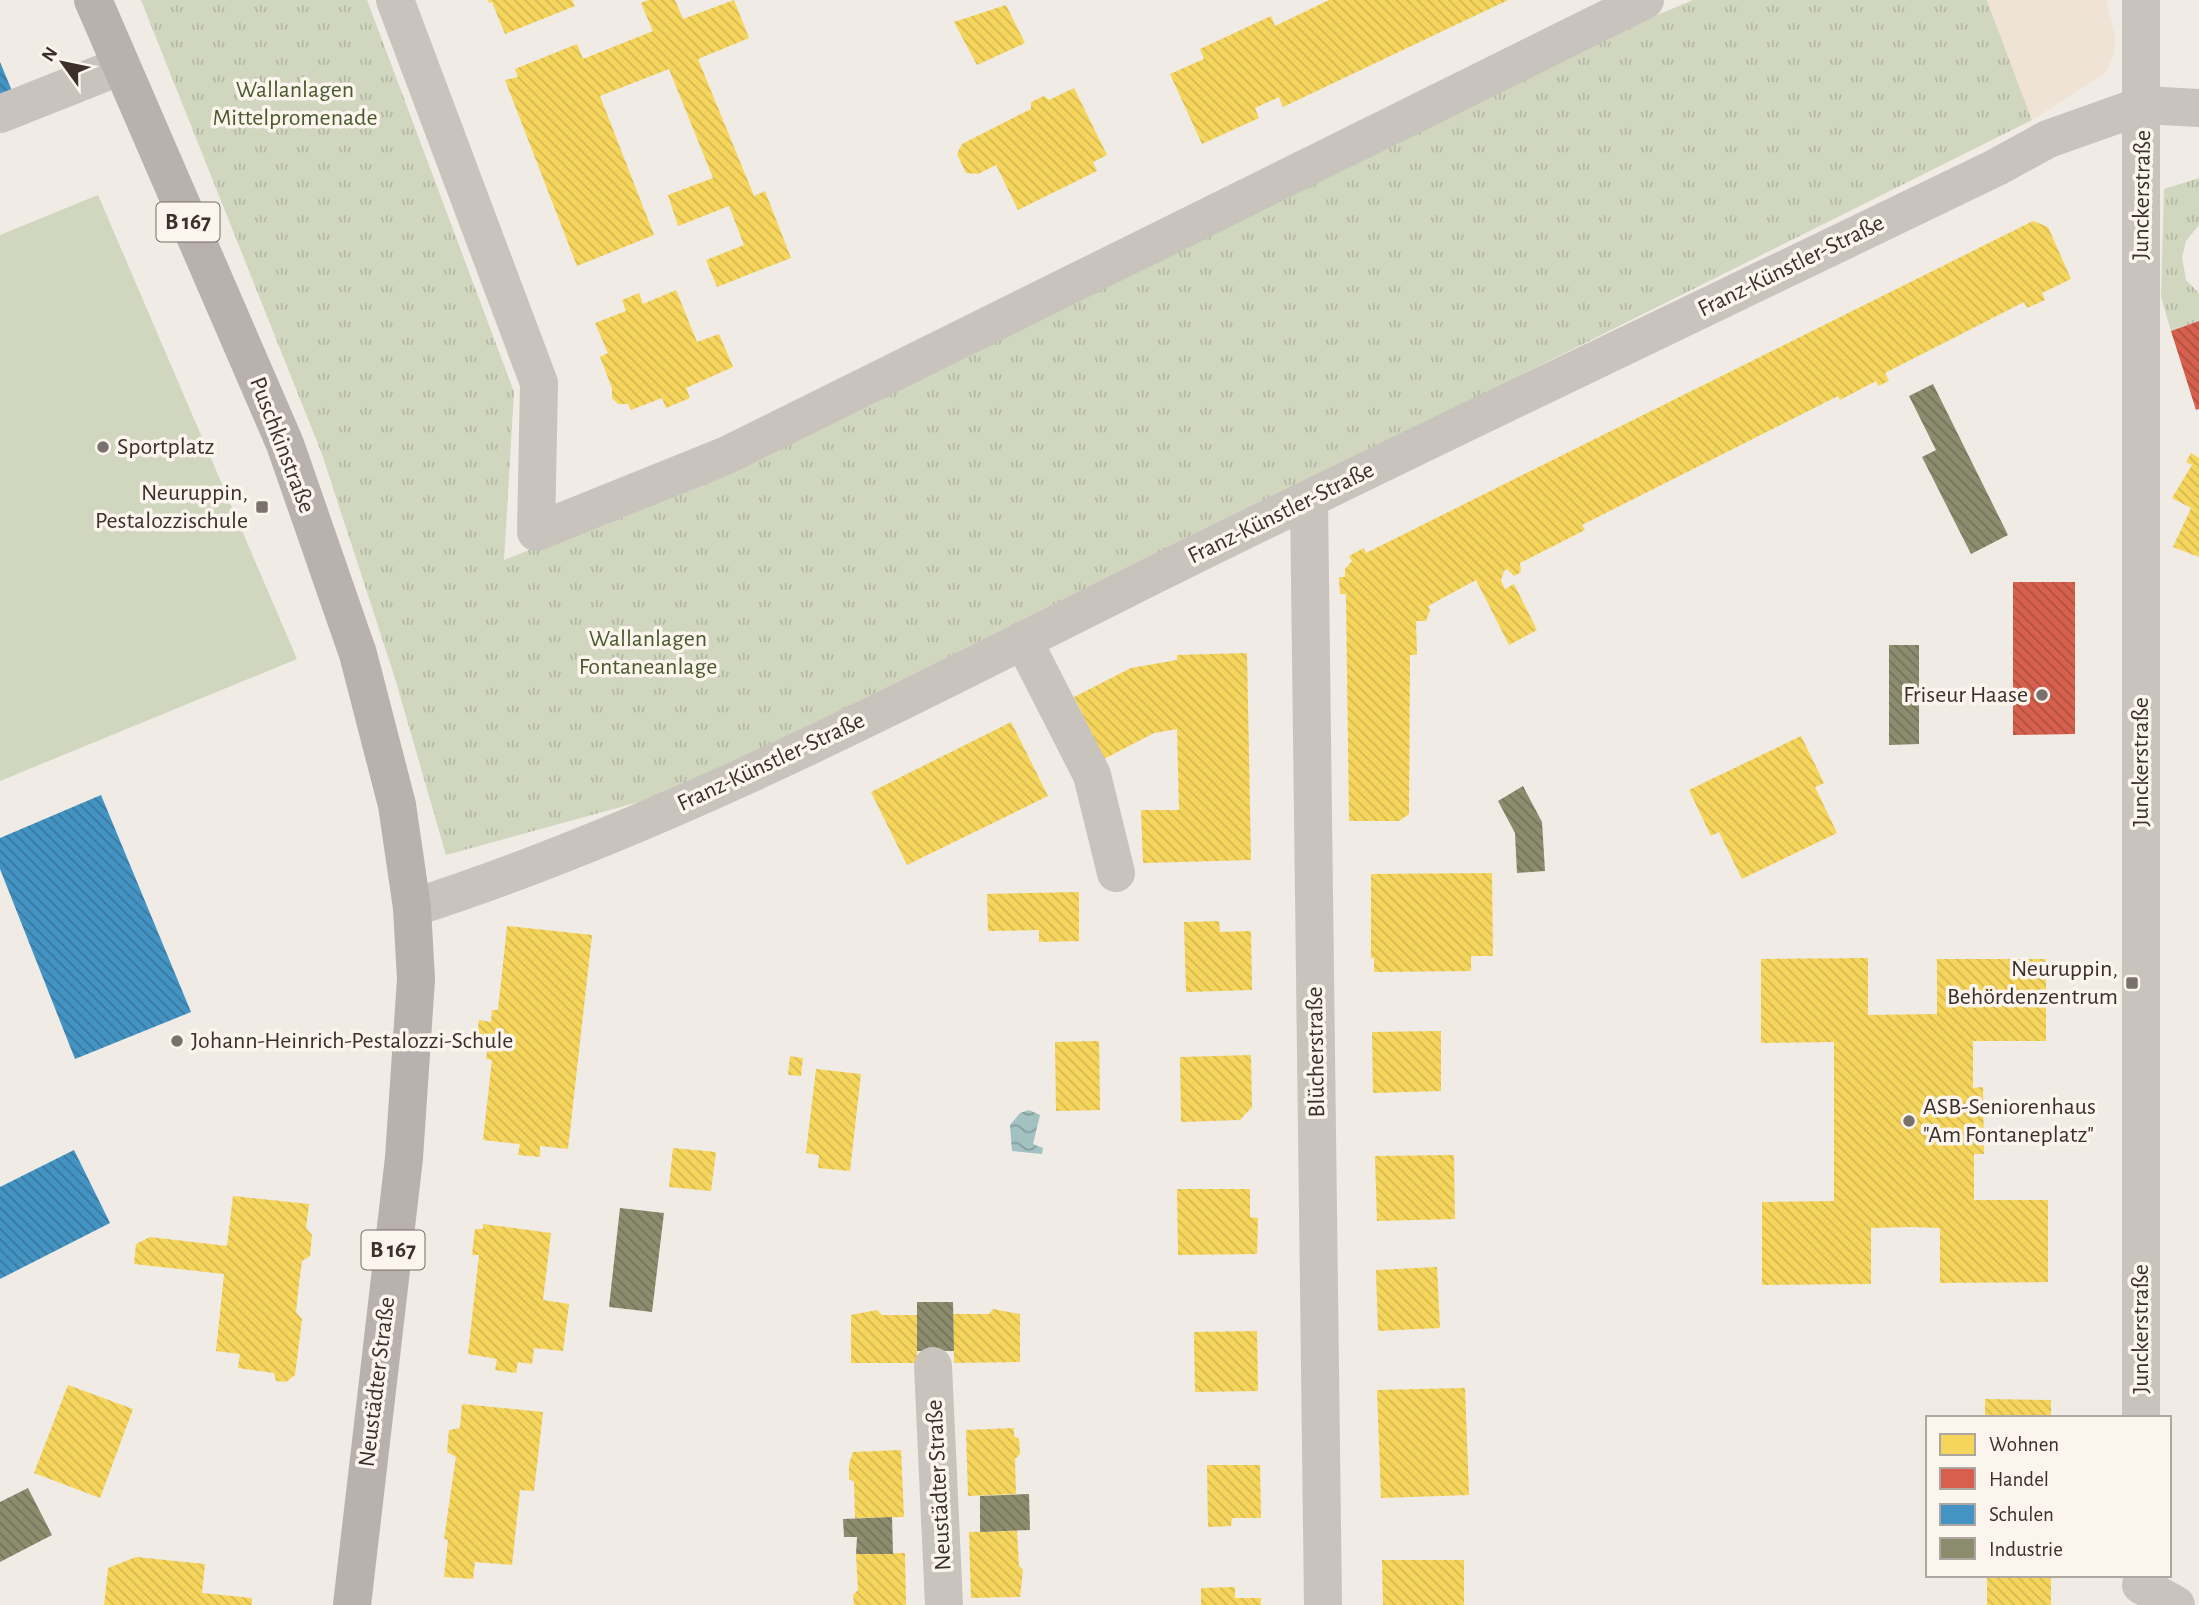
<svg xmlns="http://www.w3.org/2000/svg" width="2199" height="1605" viewBox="0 0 2199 1605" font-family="'Alegreya Sans',sans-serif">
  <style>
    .grass { fill: url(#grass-tufts) }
    .garden { fill: #d1d6bf }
    .plaza { fill: #eee3d5 }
    .water { fill: url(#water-waves) }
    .homes { fill: url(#homes-back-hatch) }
    .shops { fill: url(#shops-back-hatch) }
    .schools { fill: url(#schools-back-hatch) }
    .industry { fill: url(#industry-back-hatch) }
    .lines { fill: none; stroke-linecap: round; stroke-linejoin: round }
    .minor { stroke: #c9c3be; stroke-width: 38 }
    .major { stroke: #b8b1ad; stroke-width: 38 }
    .poi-dot { fill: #7a716c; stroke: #fbf5ee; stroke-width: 2.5 }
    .labels { text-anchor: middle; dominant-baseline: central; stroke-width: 7; stroke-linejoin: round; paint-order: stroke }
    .shield { fill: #fbf5ee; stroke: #756b66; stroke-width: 2 }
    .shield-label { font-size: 23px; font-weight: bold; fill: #3b302b }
    .park-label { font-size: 24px; fill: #4a5a2e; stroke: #fbf5ee }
    .street-label { font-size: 24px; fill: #3b302b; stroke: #fbf5ee }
    .poi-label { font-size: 24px; fill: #3b302b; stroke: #fbf5ee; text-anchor: start }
  </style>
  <defs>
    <pattern id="grass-tufts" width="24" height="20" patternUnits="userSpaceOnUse" patternTransform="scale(1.75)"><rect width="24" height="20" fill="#d1d6bf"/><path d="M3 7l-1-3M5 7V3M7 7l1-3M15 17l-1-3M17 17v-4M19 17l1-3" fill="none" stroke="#b4b8a4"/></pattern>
    <pattern id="water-waves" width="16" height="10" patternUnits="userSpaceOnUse" patternTransform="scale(1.75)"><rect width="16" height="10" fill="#a1c2c1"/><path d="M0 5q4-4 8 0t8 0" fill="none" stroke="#849e9d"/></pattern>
    <pattern id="homes-back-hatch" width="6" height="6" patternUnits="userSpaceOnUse" patternTransform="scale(1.75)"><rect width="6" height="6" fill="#f6d55c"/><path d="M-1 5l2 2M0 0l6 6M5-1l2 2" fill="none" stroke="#d4b750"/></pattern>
    <pattern id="shops-back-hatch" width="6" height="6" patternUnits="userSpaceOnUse" patternTransform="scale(1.75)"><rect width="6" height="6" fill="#d6604d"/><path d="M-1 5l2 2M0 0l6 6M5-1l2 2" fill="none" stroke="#af5040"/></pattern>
    <pattern id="schools-back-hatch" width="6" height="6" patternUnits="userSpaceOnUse" patternTransform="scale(1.75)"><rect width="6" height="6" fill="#4393c3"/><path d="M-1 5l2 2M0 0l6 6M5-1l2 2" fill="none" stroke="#39789f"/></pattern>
    <pattern id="industry-back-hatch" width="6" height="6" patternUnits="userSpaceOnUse" patternTransform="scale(1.75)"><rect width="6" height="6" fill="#8c8c6e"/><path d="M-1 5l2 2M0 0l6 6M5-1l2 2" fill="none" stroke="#74735b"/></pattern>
  </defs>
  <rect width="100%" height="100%" fill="#f0ebe5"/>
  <g class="grass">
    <polygon points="141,0 367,0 514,392 504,560 734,468 1586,45 1693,0 1987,0 2032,120 697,786 446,855 394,675 322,454"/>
    <polygon points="2199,178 2199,225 2186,241 2182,257 2186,280 2199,293 2199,321 2171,331 2161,297 2164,189"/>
  </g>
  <polygon class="garden" points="98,195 297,659 0,781 0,235"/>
  <polygon class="plaza" points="1987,0 2106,0 2115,37 2114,55 2105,73 2032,120"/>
  <polygon class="water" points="1029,1110 1040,1115 1033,1144 1043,1148 1042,1154 1012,1151 1010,1125 1020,1113"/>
  <g class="homes">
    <polygon points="488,0 572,0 575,6 505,34 492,2 489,3"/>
    <polygon points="649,0 675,0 683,19 734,0 749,38 698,59 754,196 765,191 791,258 717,287 706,260 744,245 729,206 678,226 668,195 713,178 669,69 600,96 654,235 577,266 505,80 518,77 515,69 577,44 583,59 653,31 641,3"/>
    <polygon points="1329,0 1508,0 1283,107 1279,97 1255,108 1259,118 1202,144 1170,74 1204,59 1200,49 1271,16 1275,26"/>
    <polygon points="1006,5 1025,43 977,65 954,22"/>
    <polygon points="1074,88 1107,155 1093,162 1097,171 1018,210 996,165 978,174 966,173 957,154 962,144 1031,109 1031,102 1044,96 1049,100"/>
    <polygon points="2033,221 2048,227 2071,279 2042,293 2045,300 2027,308 2024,302 1885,373 1889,381 1878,386 1876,381 1840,400 1838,396 1582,525 1585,530 1520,563 1521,572 1514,576 1507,569 1504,571 1501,580 1505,589 1514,584 1537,630 1509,645 1476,580 1428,606 1430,610 1426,621 1416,621 1417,655 1410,655 1409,814 1399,821 1349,821 1346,594 1340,594 1339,577 1345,577 1345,569 1352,561 1349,556 1364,548 1366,553"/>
    <polygon points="676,290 697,342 719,334 733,367 686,388 690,398 666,408 662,398 631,410 628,404 618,404 612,398 612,388 600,357 608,353 595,323 626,311 622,300 639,293 643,304"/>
    <polygon points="2191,453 2199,458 2199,557 2173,547 2191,508 2172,498 2192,465 2186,462"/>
    <polygon points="1247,653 1251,860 1143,863 1141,810 1179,810 1177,729 1154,733 1104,759 1074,697 1131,668 1177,660 1177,655"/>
    <polygon points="1011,722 1048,796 907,865 871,792"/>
    <polygon points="1801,736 1824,783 1815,787 1837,833 1742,879 1719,832 1711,836 1689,790"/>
    <polygon points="1492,873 1493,956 1471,956 1471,971 1374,972 1374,958 1371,958 1371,874"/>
    <polygon points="1079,892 1079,941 1039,942 1039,930 988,931 987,894"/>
    <polygon points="1219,921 1220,932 1251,931 1252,990 1186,992 1184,922"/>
    <polygon points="507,926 592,935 568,1149 540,1146 540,1157 518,1155 520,1144 483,1140 492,1060 486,1059 488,1046 476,1045 479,1020 491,1022 492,1010 498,1010"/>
    <polygon points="1868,958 1868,1015 1937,1014 1937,959 2046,959 2046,1041 1973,1041 1973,1088 1983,1087 1984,1154 1974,1154 1974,1200 2048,1200 2048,1282 1940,1283 1940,1228 1912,1227 1871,1228 1871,1284 1762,1285 1762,1202 1834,1201 1834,1042 1761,1043 1761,959"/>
    <polygon points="1441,1031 1441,1091 1373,1093 1372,1032"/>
    <polygon points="1099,1041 1100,1110 1056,1111 1055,1042"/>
    <polygon points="1251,1055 1252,1107 1240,1120 1181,1122 1180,1057"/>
    <polygon points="790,1056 803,1058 801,1076 788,1075"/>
    <polygon points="816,1069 861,1074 850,1171 818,1168 819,1155 806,1153"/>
    <polygon points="673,1148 716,1152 711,1191 669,1187"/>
    <polygon points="1454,1155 1455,1219 1377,1221 1375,1156"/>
    <polygon points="1177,1189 1250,1189 1250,1217 1258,1218 1257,1254 1178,1255"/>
    <polygon points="233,1196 309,1204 306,1228 312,1235 310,1256 302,1261 299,1283 296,1312 302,1319 295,1375 286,1382 276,1381 274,1373 238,1368 240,1354 216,1351 224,1274 134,1264 136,1244 150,1237 227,1246"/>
    <polygon points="483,1224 551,1233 543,1300 569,1304 563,1351 534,1348 532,1364 518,1362 516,1373 495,1370 497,1359 468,1354 479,1255 472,1255 475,1229 483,1229"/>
    <polygon points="1437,1267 1440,1328 1378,1331 1376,1270"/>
    <polygon points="993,1309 1020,1314 1020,1362 954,1363 953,1314 989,1314"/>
    <polygon points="877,1310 882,1315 917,1315 917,1363 851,1363 851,1315"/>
    <polygon points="1257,1331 1258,1391 1195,1392 1194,1332"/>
    <polygon points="68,1385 133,1409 100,1498 34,1473"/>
    <polygon points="1465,1388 1469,1495 1381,1498 1377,1390"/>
    <polygon points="1985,1399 2051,1400 2051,1418 1985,1418"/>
    <polygon points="462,1404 543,1412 534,1491 520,1490 512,1565 475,1562 473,1579 444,1577 448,1540 444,1539 456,1457 447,1452 449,1430 460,1428"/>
    <polygon points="1014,1428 1014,1436 1019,1439 1020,1454 1015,1459 1016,1494 968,1496 966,1430"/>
    <polygon points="901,1450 904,1517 855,1518 854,1482 849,1479 849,1464 853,1452"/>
    <polygon points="1207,1465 1260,1465 1261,1518 1232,1518 1231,1526 1208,1527"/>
    <polygon points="1017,1531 1019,1566 1023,1570 1020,1597 971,1598 969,1532"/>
    <polygon points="905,1553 906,1605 854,1605 853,1595 858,1590 856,1554"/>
    <polygon points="136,1557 205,1564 202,1593 252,1598 252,1605 104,1605 108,1568"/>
    <polygon points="1382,1560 1464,1560 1464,1605 1383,1605"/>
    <rect x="1987" y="1575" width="64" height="30"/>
    <polygon points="1235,1587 1235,1598 1261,1598 1261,1605 1201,1605 1201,1588"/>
  </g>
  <g class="shops">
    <polygon points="2199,321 2199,409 2196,410 2171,331"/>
    <polygon points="2013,582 2075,582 2075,734 2013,735"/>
  </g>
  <g class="schools">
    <polygon points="0,62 15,98 0,104"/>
    <polygon points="101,795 191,1012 75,1059 0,869 0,838"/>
    <polygon points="74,1150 110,1223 0,1279 0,1187"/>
  </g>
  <g class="industry">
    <polygon points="1933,384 2008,535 1971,554 1922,457 1936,450 1909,396"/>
    <polygon points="1889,645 1919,645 1919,744 1889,745"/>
    <polygon points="1523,786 1542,822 1545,871 1517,873 1515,833 1498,801"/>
    <polygon points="620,1208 664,1213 652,1312 609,1307"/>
    <polygon points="917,1302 953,1302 954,1351 917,1351"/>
    <polygon points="28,1488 52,1535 0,1562 0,1502"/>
    <polygon points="1029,1494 1030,1530 980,1532 980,1496"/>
    <polygon points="892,1517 893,1554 856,1554 857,1537 844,1537 843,1519"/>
  </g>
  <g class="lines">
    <g class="minor">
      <polyline points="395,0 539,383 536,532 725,456 1645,0"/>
      <polyline points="2141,0 2141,1418"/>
      <polyline points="0,114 121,66"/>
      <polyline points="1309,499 1323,1605"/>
      <polyline points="1023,640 1092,775 1116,873"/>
      <path d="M412 908C675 823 919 692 1166 569 1441 433 1720 301 1997 167L2048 139 2144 105 2199 108"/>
      <polyline points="933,1366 944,1605"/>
      <polyline points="2141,1585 2176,1605"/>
    </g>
    <polyline class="major" points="93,0 285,444 358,654 397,805 412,908 416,979 404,1158 352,1605"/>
  </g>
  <g class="poi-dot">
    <circle cx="103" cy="447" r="7"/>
    <rect x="255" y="500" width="14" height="14" rx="3.5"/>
    <circle cx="2042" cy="695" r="7"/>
    <rect x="2125" y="976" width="14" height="14" rx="3.5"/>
    <circle cx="177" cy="1041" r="7"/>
    <circle cx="1909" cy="1121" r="7"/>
  </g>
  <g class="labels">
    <g class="shield">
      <rect x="156.5" y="202.5" width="63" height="39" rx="5"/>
      <rect x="361.5" y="1230.5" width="63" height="39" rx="5"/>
    </g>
    <g class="shield-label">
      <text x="188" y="222">B 167</text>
      <text x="393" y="1250">B 167</text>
    </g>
    <g class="park-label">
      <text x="295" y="90">Wallanlagen<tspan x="295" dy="28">Mittelpromenade</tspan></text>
      <text x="648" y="639">Wallanlagen<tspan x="648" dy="28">Fontaneanlage</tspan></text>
    </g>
    <g class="street-label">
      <text transform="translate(2142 195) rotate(-89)">Junckerstraße</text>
      <text transform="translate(1791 266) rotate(-26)">Franz-Künstler-Straße</text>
      <text transform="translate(282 445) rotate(69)">Puschkinstraße</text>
      <text transform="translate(1281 513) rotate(-26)">Franz-Künstler-Straße</text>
      <text transform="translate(771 762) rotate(-25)">Franz-Künstler-Straße</text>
      <text transform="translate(2141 762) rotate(-90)">Junckerstraße</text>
      <text transform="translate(1316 1052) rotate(-91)">Blücherstraße</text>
      <text transform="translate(2141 1329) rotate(-90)">Junckerstraße</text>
      <text transform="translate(377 1382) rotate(-83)">Neustädter Straße</text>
      <text transform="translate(939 1485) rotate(-93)">Neustädter Straße</text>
    </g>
    <g class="poi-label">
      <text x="117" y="447">Sportplatz</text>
      <text x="248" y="493" text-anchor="end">Neuruppin,<tspan x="248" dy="28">Pestalozzischule</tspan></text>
      <text x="2028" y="695" text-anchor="end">Friseur Haase</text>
      <text x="2118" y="969" text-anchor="end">Neuruppin,<tspan x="2118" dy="28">Behördenzentrum</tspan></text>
      <text x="191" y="1041">Johann-Heinrich-Pestalozzi-Schule</text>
      <text x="1923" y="1107">ASB-Seniorenhaus<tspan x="1923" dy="28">"Am Fontaneplatz"</tspan></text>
    </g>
  </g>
  <rect x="1926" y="1416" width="245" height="161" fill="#fbf5ee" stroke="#aea6a0" stroke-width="2"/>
  <rect x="1940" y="1434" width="35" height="21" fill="#f6d55c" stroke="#aea6a0" stroke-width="2"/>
  <text x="1989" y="1451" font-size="21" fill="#3b302b">Wohnen</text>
  <rect x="1940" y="1468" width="35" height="21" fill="#d6604d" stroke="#aea6a0" stroke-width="2"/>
  <text x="1989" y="1486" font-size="21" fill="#3b302b">Handel</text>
  <rect x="1940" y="1504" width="35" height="21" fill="#4393c3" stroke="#aea6a0" stroke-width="2"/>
  <text x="1989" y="1521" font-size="21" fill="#3b302b">Schulen</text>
  <rect x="1940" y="1538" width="35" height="21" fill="#8c8c6e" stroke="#aea6a0" stroke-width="2"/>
  <text x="1989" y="1556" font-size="21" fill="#3b302b">Industrie</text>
  <g transform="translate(63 63) rotate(303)" stroke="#fbf5ee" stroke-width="5" paint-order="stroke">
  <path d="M0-5L12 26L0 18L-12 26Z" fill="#3b302b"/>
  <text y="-10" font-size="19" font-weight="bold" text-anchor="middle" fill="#3b302b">N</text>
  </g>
</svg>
